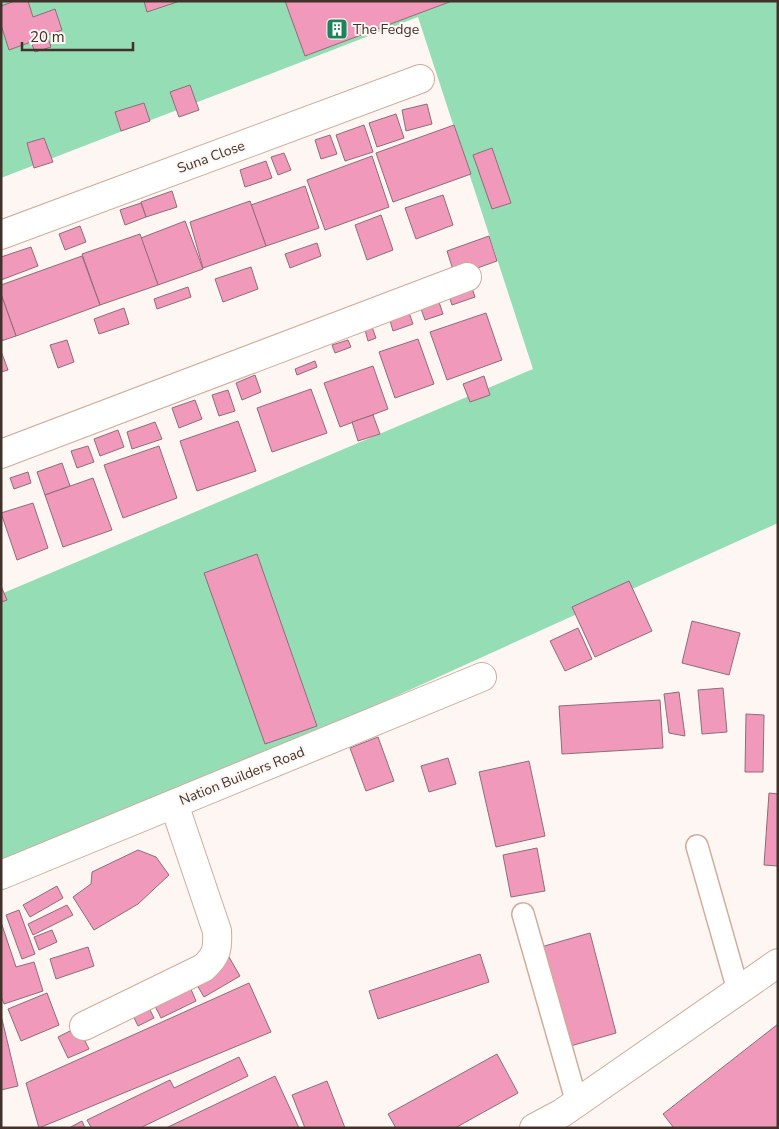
<svg xmlns="http://www.w3.org/2000/svg" width="779" height="1129" viewBox="0 0 779 1129" font-family="'Nunito Sans',sans-serif">
  <style>
    .green { fill: #95ddb5 }
    .building { fill: #f199bb; stroke: #8f6c78 }
    .lines { fill: none; stroke-linecap: round; stroke-linejoin: round }
    .service-casing { stroke: #cfac9a; stroke-width: 24 }
    .minor-casing { stroke: #cfac9a; stroke-width: 30 }
    .service { stroke: #fff; stroke-width: 21 }
    .minor { stroke: #fff; stroke-width: 28 }
    .labels { text-anchor: middle; dominant-baseline: central; stroke-width: 4; stroke-linejoin: round; paint-order: stroke }
    .poi-label { font-size: 14px; fill: #40322b; stroke: #fdf6f2; text-anchor: start }
    .street-label { font-size: 14px; fill: #40322b; stroke: #fdf6f2 }
  </style>
  <rect width="100%" height="100%" fill="#fdf6f2"/>
  <polygon class="green" points="1,1 778,1 778,523 1,875 1,594 533,369 418,17 1,178"/>
  <g class="building">
    <polygon points="15,1 28,1 33,17 55,9 62,30 47,35 51,47 35,52 31,42 9,50 1,25 1,6"/>
    <polygon points="144,1 180,1 147,12"/>
    <polygon points="285,1 452,1 305,56"/>
    <polygon points="190,85 199,110 179,117 170,92"/>
    <polygon points="144,103 150,121 121,131 115,112"/>
    <polygon points="427,104 432,124 406,131 402,110"/>
    <polygon points="396,114 404,138 377,147 369,123"/>
    <polygon points="364,125 373,152 345,161 336,135"/>
    <polygon points="454,125 471,174 393,202 376,153"/>
    <polygon points="330,135 337,154 321,159 315,140"/>
    <polygon points="44,138 53,162 34,168 27,143"/>
    <polygon points="492,148 511,203 492,209 473,155"/>
    <polygon points="284,153 291,170 278,175 271,157"/>
    <polygon points="372,156 389,207 325,230 307,180"/>
    <polygon points="266,161 272,178 245,187 240,170"/>
    <polygon points="305,186 319,228 266,246 251,205"/>
    <polygon points="172,191 177,207 146,217 141,202"/>
    <polygon points="443,195 453,225 416,239 405,208"/>
    <polygon points="250,201 266,246 203,268 190,222"/>
    <polygon points="141,203 146,217 125,225 120,210"/>
    <polygon points="381,215 393,250 367,260 355,225"/>
    <polygon points="185,221 203,269 158,285 141,238"/>
    <polygon points="80,226 86,242 65,250 59,234"/>
    <polygon points="140,234 158,285 100,305 82,254"/>
    <polygon points="489,236 497,261 455,276 447,251"/>
    <polygon points="317,243 321,256 290,268 285,254"/>
    <polygon points="31,247 38,266 1,280 1,257"/>
    <polygon points="82,256 100,305 16,336 1,294 1,285"/>
    <polygon points="251,267 258,289 223,302 215,279"/>
    <polygon points="471,285 475,297 452,305 448,293"/>
    <polygon points="188,287 191,297 157,309 154,299"/>
    <polygon points="1,294 16,336 1,341"/>
    <polygon points="438,299 443,314 425,320 420,306"/>
    <polygon points="124,308 129,324 99,334 94,319"/>
    <polygon points="408,310 413,324 393,331 389,317"/>
    <polygon points="486,313 502,360 447,380 430,332"/>
    <polygon points="372,327 376,338 368,341 365,330"/>
    <polygon points="418,339 434,384 395,398 379,352"/>
    <polygon points="67,340 74,362 58,368 50,345"/>
    <polygon points="348,340 351,347 335,353 332,345"/>
    <polygon points="1,351 8,370 1,372"/>
    <polygon points="315,361 317,367 297,375 295,369"/>
    <polygon points="373,366 388,409 340,427 324,383"/>
    <polygon points="255,375 261,392 242,400 236,383"/>
    <polygon points="484,376 490,395 470,402 463,384"/>
    <polygon points="311,389 327,433 272,452 257,408"/>
    <polygon points="228,390 235,411 219,416 212,395"/>
    <polygon points="195,400 202,419 179,428 172,408"/>
    <polygon points="373,415 380,434 358,441 352,422"/>
    <polygon points="238,421 256,471 197,491 180,441"/>
    <polygon points="155,422 162,439 132,449 127,432"/>
    <polygon points="118,430 124,447 100,456 94,439"/>
    <polygon points="88,446 94,462 77,468 71,451"/>
    <polygon points="159,446 177,498 123,518 104,465"/>
    <polygon points="62,463 70,486 45,495 37,472"/>
    <polygon points="28,472 31,483 14,489 10,478"/>
    <polygon points="93,478 112,530 63,547 45,495"/>
    <polygon points="33,503 48,548 17,560 1,513"/>
    <polygon points="257,554 317,726 265,744 204,573"/>
    <polygon points="629,581 652,631 595,657 572,607"/>
    <polygon points="1,586 7,600 1,602"/>
    <polygon points="692,621 740,633 729,675 682,663"/>
    <polygon points="578,628 592,659 565,671 550,641"/>
    <polygon points="723,688 727,732 702,734 698,690"/>
    <polygon points="679,692 685,736 669,733 664,694"/>
    <polygon points="660,700 663,748 562,754 559,706"/>
    <polygon points="746,714 764,715 763,772 745,772"/>
    <polygon points="378,737 394,781 366,791 350,748"/>
    <polygon points="448,758 456,784 429,792 421,766"/>
    <polygon points="529,761 545,836 496,847 479,772"/>
    <polygon points="769,793 778,794 778,866 764,865"/>
    <polygon points="537,848 545,891 511,897 503,855"/>
    <polygon points="138,850 156,857 169,875 138,904 94,930 73,897 91,884 92,872"/>
    <polygon points="57,886 63,898 30,917 23,905"/>
    <polygon points="67,905 73,915 33,935 28,924"/>
    <polygon points="19,910 35,954 22,959 6,915"/>
    <polygon points="1,922 16,967 34,962 43,991 4,1004 1,996"/>
    <polygon points="52,930 57,942 39,950 34,937"/>
    <polygon points="590,933 616,1033 567,1047 541,947"/>
    <polygon points="88,947 94,966 56,979 50,959"/>
    <polygon points="480,954 489,982 378,1019 369,991"/>
    <polygon points="229,957 240,976 204,997 193,978"/>
    <polygon points="187,980 196,1001 161,1018 151,998"/>
    <polygon points="249,983 271,1032 39,1128 26,1083"/>
    <polygon points="47,993 59,1025 21,1041 8,1009"/>
    <polygon points="145,1000 154,1018 138,1026 129,1007"/>
    <polygon points="1,1015 18,1086 1,1090"/>
    <polygon points="778,1024 778,1128 674,1128 663,1114"/>
    <polygon points="78,1027 89,1049 68,1058 58,1037"/>
    <polygon points="497,1054 518,1093 455,1128 396,1128 388,1114"/>
    <polygon points="239,1057 248,1076 140,1128 89,1128 91,1127 87,1120 170,1080 174,1088"/>
    <polygon points="275,1076 299,1128 166,1128"/>
    <polygon points="327,1081 345,1128 305,1128 292,1095"/>
    <polygon points="82,1121 85,1128 69,1128"/>
  </g>
  <g class="lines">
    <g class="service-casing">
      <g id="service">
        <polyline points="697,846 738,990"/>
        <polyline points="523,914 577,1103"/>
      </g>
    </g>
    <g class="minor-casing">
      <g id="minor">
        <polyline points="1,235 420,79"/>
        <polyline points="1,454 467,277"/>
        <polyline points="1,875 482,677"/>
        <path d="M84 1026 203 968C217 956 218 948 217 931L174 804"/>
        <polyline points="534,1128 562,1113 778,963"/>
      </g>
    </g>
    <use href="#service" class="service"/>
    <use href="#minor" class="minor"/>
  </g>
  <defs>
    <g id="building-square" transform="scale(1.125)"><rect x="-9" y="-9" width="18" height="18" rx="4" fill="#1e825b" stroke="#fdf6f2"/><path d="M-4-6H4V6H1V3H-1V6H-4ZM-2.5-4.3h1.7v1.8h-1.7ZM.8-4.3h1.7v1.8H.8ZM-2.5-1h1.7V.8h-1.7ZM.8-1h1.7V.8H.8Z" fill="#fff"/></g>
  </defs>
  <g fill-rule="evenodd">
    <use href="#building-square" x="337" y="29"/>
  </g>
  <g class="labels">
    <g class="poi-label">
      <text x="353" y="29">The Fedge</text>
    </g>
    <g class="street-label">
      <text transform="translate(211 157) rotate(-20)">Suna Close</text>
      <text transform="translate(242 776) rotate(-22)">Nation Builders Road</text>
    </g>
  </g>
  <rect width="779" height="1129" fill="none" stroke="#40322b" stroke-width="5"/>
  <path d="M22 42v8h111v-8" fill="none" stroke="#40322b" stroke-width="2.5"/>
  <text x="30" y="42" font-size="15" fill="#40322b" stroke="#fdf6f2" stroke-width="4" paint-order="stroke">20 m</text>
</svg>
